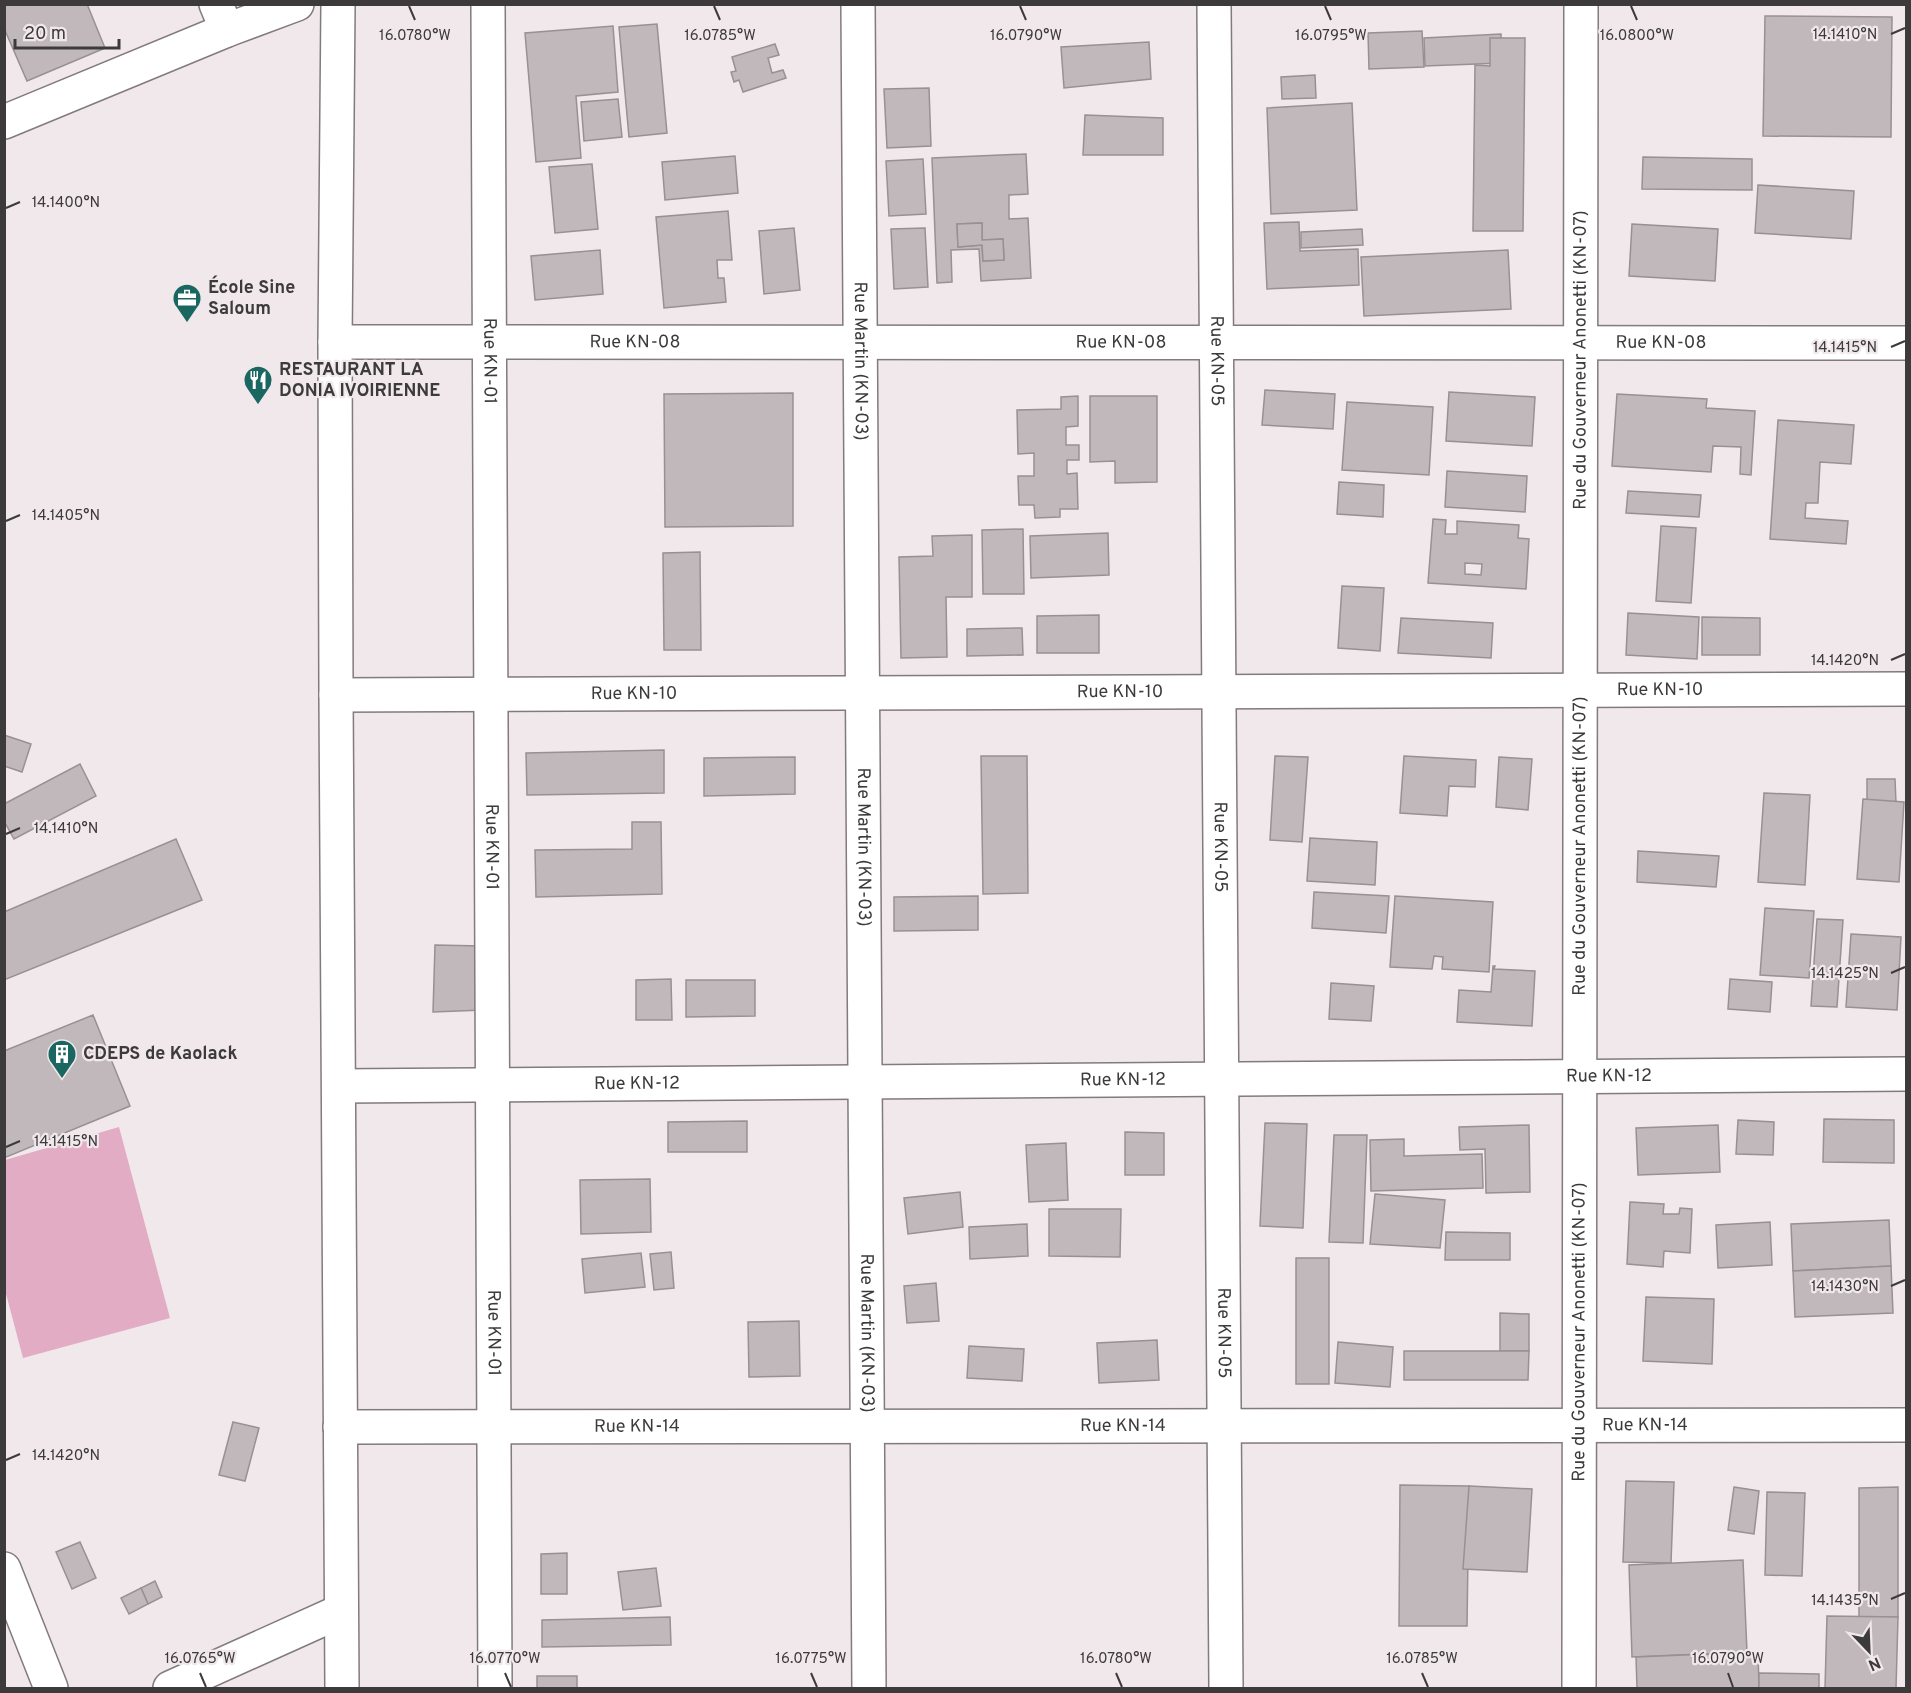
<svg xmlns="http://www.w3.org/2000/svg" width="1911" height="1693" viewBox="0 0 1911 1693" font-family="Overpass,sans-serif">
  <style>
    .green { fill: #e2acc5 }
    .building { fill: #c0b8bb; stroke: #989094; stroke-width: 1.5; fill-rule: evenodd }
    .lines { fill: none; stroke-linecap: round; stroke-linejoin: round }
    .minor-casing { stroke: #827a7d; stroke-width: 36 }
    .major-casing { stroke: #827a7d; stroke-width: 36 }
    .minor { stroke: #fff; stroke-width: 33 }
    .major { stroke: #fff; stroke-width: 33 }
    .ticks { fill: none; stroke: #3d3a3b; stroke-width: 2 }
    .labels { text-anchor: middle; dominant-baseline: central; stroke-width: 4.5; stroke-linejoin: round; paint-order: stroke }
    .poi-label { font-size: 18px; font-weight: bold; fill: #3d3a3b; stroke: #f0e8eb; text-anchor: start }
    .street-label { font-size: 18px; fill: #3d3a3b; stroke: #f0e8eb }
    .ticks-label { font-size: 15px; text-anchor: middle; fill: #3d3a3b; stroke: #f0e8eb; stroke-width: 4.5; stroke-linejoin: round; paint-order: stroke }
  </style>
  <rect width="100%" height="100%" fill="#f0e8eb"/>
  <polygon class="green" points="119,1127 170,1318 23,1358 5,1290 5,1160"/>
  <g class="building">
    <polygon points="4,4 87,4 105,48 27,81 4,28"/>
    <polygon points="1765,16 1892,17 1891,137 1763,136"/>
    <polygon points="657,24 667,133 629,137 619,27"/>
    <polygon points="613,26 618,92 576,96 581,158 536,162 525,33"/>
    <polygon points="1422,31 1424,67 1369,69 1368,33"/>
    <polygon points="1501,34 1502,63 1425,66 1424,38"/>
    <polygon points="1490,38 1525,38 1523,231 1473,231 1475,65 1490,66"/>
    <polygon points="1149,42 1151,79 1064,88 1061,47"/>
    <polygon points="775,44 779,55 768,58 772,73 783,70 786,78 743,92 739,80 734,82 731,72 736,71 732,57"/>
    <polygon points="1315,75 1316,98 1282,99 1281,77"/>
    <polygon points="929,88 931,146 887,148 884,89"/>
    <polygon points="618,99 622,137 584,141 581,102"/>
    <polygon points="1352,103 1357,210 1271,214 1267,108"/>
    <polygon points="1085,115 1163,118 1163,155 1083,155"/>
    <path d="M1026 154 1028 194 1009 195V219L1028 218 1031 278 981 281 979 249 951 250 952 282 937 283 932 158ZM982 223V240L1003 239 1004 260 983 261 982 245 958 247 957 224Z"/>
    <polygon points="735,156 738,193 665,200 662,162"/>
    <polygon points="1643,157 1752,159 1752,190 1642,189"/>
    <polygon points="923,159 926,214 889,216 886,161"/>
    <polygon points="592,164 598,229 555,233 549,167"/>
    <polygon points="1758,185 1854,191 1851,239 1755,233"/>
    <polygon points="728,211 732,260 717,260 718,278 724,278 726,302 664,308 656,217"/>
    <polygon points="1299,222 1300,251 1358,249 1359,285 1267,289 1264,223"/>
    <polygon points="982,223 982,240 1003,239 1004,260 983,261 982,245 958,247 957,224"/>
    <polygon points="1632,224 1718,229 1715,281 1629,276"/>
    <polygon points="794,228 800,290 764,294 759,231"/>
    <polygon points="925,228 928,287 894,289 891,229"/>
    <polygon points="1362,229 1363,245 1301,248 1301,232"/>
    <polygon points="600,250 603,294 535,300 531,256"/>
    <polygon points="1508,250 1511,309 1364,316 1361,257"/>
    <polygon points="1265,390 1335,394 1333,429 1262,425"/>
    <polygon points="1449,392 1535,397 1532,446 1446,441"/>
    <polygon points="793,393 793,526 665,527 664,394"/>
    <polygon points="1617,394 1707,399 1706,408 1755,411 1751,475 1740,474 1741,447 1713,446 1711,472 1612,466"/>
    <polygon points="1078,396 1078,426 1066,427 1066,445 1079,445 1079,460 1067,460 1067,474 1077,473 1078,509 1060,509 1060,517 1035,518 1034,505 1019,505 1018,476 1034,476 1034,453 1018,454 1017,410 1061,409 1061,397"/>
    <polygon points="1090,396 1157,396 1157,482 1115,483 1115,461 1090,462"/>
    <polygon points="1347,402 1433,407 1429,475 1342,470"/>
    <polygon points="1778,420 1854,425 1851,464 1820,462 1818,503 1806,503 1805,518 1848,521 1846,544 1770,539"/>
    <polygon points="1447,471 1527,476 1525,512 1445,507"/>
    <polygon points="1339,482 1384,485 1383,517 1337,514"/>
    <polygon points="1628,491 1701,495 1699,517 1626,513"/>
    <path d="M1433 519 1446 520 1445 534H1457V521L1519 525 1518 538 1529 539 1526 589 1428 583ZM1465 563 1482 564 1481 575 1465 574Z"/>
    <polygon points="1661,526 1696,528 1691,603 1656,601"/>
    <polygon points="1023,529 1024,594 983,594 982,530"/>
    <polygon points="1108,533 1109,575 1031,578 1030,536"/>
    <polygon points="972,535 972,597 946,597 947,657 901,658 899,557 933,556 932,536"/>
    <polygon points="700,552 701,650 664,650 663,553"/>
    <polygon points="1342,586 1384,588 1380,651 1338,648"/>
    <polygon points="1628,613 1699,617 1697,659 1626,655"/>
    <polygon points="1099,615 1099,653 1037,653 1037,616"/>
    <polygon points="1702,617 1760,618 1760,655 1702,655"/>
    <polygon points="1401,618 1493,623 1491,658 1398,653"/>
    <polygon points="1022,628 1023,655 967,656 967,629"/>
    <polygon points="4,735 31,744 22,772 4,766"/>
    <polygon points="664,750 664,793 527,795 526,753"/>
    <polygon points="981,756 1027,756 1028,893 983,894"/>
    <polygon points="1275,756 1308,757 1302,842 1270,840"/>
    <polygon points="1404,756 1476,760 1475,787 1449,786 1447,816 1400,813"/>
    <polygon points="795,757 795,794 704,796 704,758"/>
    <polygon points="1499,757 1532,759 1528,810 1496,807"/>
    <polygon points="80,764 96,796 14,839 4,821 4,804"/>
    <polygon points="1867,779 1895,779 1896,803 1867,804"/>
    <polygon points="1764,793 1810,795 1805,885 1758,882"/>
    <polygon points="1863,799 1904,802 1899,882 1857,879"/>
    <polygon points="632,822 661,822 662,894 536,897 535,850 632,849"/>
    <polygon points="1310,838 1377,842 1375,885 1307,881"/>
    <polygon points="176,839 202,900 4,980 4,912"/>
    <polygon points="1638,851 1719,856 1716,887 1637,882"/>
    <polygon points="1314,892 1389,896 1386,933 1312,928"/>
    <polygon points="978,896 978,930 894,931 894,897"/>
    <polygon points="1395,896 1493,902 1489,972 1442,969 1443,957 1434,956 1432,969 1390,967"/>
    <polygon points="1765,908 1814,911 1809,978 1760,975"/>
    <polygon points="1817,919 1843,920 1837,1007 1811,1006"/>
    <polygon points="1851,934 1901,937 1897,1010 1846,1007"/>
    <polygon points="435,945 481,946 483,1010 433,1012"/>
    <polygon points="1493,966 1495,966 1494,969 1535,971 1532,1026 1457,1022 1459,990 1491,992"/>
    <polygon points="671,979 672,1020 636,1020 636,980"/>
    <polygon points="1730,979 1772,982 1770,1012 1728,1009"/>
    <polygon points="686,980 755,980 755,1016 686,1017"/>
    <polygon points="1331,983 1374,986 1371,1021 1329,1019"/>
    <polygon points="93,1015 130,1106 4,1158 4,1051"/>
    <polygon points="1824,1119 1894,1120 1894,1163 1823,1162"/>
    <polygon points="1738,1120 1774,1122 1773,1155 1736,1154"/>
    <polygon points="747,1121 747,1152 668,1152 668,1122"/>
    <polygon points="1265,1123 1307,1124 1303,1228 1260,1226"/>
    <polygon points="1529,1125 1530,1192 1486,1193 1485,1149 1460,1150 1459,1127"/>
    <polygon points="1718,1125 1720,1172 1638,1175 1636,1128"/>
    <polygon points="1125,1132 1164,1133 1164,1175 1125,1175"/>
    <polygon points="1334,1135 1367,1135 1363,1243 1329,1242"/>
    <polygon points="1404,1139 1404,1156 1482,1154 1483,1188 1371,1191 1370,1140"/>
    <polygon points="1066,1143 1068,1200 1029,1202 1026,1145"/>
    <polygon points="650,1179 651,1232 581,1234 580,1180"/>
    <polygon points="960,1192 963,1227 908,1234 904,1198"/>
    <polygon points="1375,1194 1445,1200 1440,1248 1370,1244"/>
    <polygon points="1630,1202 1664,1204 1663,1214 1679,1214 1680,1208 1692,1209 1690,1253 1664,1251 1663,1267 1627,1264"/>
    <polygon points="1049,1209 1121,1209 1120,1257 1049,1256"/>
    <polygon points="1889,1220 1891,1266 1793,1271 1791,1224"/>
    <polygon points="1770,1222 1772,1265 1718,1268 1716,1225"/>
    <polygon points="1027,1224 1028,1256 970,1259 969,1227"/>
    <polygon points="1446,1232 1510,1233 1510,1260 1445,1260"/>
    <polygon points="671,1252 674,1288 654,1290 650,1254"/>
    <polygon points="641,1253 645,1287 585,1293 582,1259"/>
    <rect x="1296" y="1258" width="33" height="126"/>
    <polygon points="1891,1266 1893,1313 1795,1317 1793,1271"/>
    <polygon points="936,1283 939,1321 907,1323 904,1286"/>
    <polygon points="1646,1297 1714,1299 1712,1364 1643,1361"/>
    <polygon points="1500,1313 1529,1314 1529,1351 1500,1351"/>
    <polygon points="799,1321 800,1376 749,1377 748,1322"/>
    <polygon points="1157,1340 1159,1380 1099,1383 1097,1343"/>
    <polygon points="1338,1342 1393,1347 1390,1387 1335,1383"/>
    <polygon points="969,1346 1024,1349 1022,1381 967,1378"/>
    <polygon points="1404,1351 1529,1351 1528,1380 1404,1380"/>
    <polygon points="233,1422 259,1428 245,1481 219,1475"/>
    <polygon points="1626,1481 1674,1482 1671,1563 1623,1562"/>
    <polygon points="1400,1485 1469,1486 1467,1626 1399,1626"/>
    <polygon points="1469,1486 1532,1489 1527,1572 1463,1569"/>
    <polygon points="1734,1487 1759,1491 1754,1534 1728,1530"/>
    <polygon points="1898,1487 1898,1617 1859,1618 1859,1488"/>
    <polygon points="1767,1492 1805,1493 1802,1576 1765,1575"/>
    <polygon points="80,1542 96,1578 72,1589 56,1552"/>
    <polygon points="567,1553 567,1594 541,1594 541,1554"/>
    <polygon points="1743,1560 1747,1652 1632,1657 1629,1565"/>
    <polygon points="656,1568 661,1606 623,1610 618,1572"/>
    <polygon points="155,1581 162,1597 148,1604 141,1588"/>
    <polygon points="141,1588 148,1604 129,1614 121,1598"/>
    <polygon points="1827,1616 1898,1617 1896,1688 1825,1688"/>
    <polygon points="670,1617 671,1645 542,1647 542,1620"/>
    <polygon points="1758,1652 1759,1688 1637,1688 1636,1657"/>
    <polygon points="1759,1673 1819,1674 1819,1688 1759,1688"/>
    <rect x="537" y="1676" width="40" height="12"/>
  </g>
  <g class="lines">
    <g class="minor-casing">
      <g id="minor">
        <polyline points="216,4 227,30"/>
        <polyline points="338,4 335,342 336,695 342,1688"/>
        <path id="s1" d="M488 4 495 1688"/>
        <path id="s2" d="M858 4 869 1688"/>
        <path id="s3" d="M1214 4 1226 1688"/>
        <polyline points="4,122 227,30 297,4"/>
        <path id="s4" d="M335 342 1906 343"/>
        <path id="s5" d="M336 695 1906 689"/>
        <path id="s6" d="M339 1086 1906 1074"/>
        <path id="s7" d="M340 1427 1906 1425"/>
        <polyline points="170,1688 341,1611"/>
        <path id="s8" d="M1579 1688 1581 4"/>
      </g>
    </g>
    <g class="major-casing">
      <polyline id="major" points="4,1569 51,1688"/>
    </g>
    <use href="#minor" class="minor"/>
    <use href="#major" class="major"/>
  </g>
  <path class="ticks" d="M409 6 415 20M714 6 720 20M1020 6 1026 20M1325 6 1331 20M1631 6 1637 20M1891 34 1905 28M6 208 20 202M1891 347 1905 341M6 521 20 515M1891 660 1905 654M6 834 20 828M1891 973 1905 967M6 1147 20 1141M1891 1286 1905 1280M6 1460 20 1454M1891 1599 1905 1593M200 1673 206 1687M505 1673 511 1687M811 1673 817 1687M1116 1673 1122 1687M1422 1673 1428 1687M1728 1673 1733 1687"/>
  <defs>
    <g id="office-pin" transform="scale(1.5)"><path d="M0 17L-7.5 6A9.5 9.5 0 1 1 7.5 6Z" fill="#1a6661" stroke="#f0e8eb"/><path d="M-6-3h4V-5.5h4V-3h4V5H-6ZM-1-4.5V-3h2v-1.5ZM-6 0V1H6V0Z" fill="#fff"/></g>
    <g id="restaurant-pin" transform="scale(1.5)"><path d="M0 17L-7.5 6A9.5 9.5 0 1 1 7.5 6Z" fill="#1a6661" stroke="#f0e8eb"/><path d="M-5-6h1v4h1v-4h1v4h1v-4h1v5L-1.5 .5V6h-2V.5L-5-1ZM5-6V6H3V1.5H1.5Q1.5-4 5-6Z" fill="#fff"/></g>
    <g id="building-pin" transform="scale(1.5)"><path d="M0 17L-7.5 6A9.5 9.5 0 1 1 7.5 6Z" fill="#1a6661" stroke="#f0e8eb"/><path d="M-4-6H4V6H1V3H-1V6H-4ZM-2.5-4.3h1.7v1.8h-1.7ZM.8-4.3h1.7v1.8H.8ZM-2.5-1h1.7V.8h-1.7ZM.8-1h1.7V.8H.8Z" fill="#fff"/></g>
  </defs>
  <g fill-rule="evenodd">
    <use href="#office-pin" x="187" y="298"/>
    <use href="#restaurant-pin" x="258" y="380"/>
    <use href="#building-pin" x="62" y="1054"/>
  </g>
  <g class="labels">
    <g class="poi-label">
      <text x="208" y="288">École Sine<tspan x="208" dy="21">Saloum</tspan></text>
      <text x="279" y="370">RESTAURANT LA<tspan x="279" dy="21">DONIA IVOIRIENNE</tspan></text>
      <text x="83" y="1054">CDEPS de Kaolack</text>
    </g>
    <g class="street-label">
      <text stroke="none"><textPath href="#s4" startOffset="300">Rue KN-08</textPath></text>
      <text stroke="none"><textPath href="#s4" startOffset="786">Rue KN-08</textPath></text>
      <text stroke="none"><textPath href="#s4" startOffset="1326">Rue KN-08</textPath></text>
      <text stroke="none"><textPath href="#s1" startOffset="357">Rue KN-01</textPath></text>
      <text stroke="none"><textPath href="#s2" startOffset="357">Rue Martin (KN-03)</textPath></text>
      <text stroke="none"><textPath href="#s3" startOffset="357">Rue KN-05</textPath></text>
      <text stroke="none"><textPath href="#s8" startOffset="1328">Rue du Gouverneur Anonetti (KN-07)</textPath></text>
      <text stroke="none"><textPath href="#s5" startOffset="1324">Rue KN-10</textPath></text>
      <text stroke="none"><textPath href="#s5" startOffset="784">Rue KN-10</textPath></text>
      <text stroke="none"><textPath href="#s5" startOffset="298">Rue KN-10</textPath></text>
      <text stroke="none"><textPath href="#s3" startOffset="843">Rue KN-05</textPath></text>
      <text stroke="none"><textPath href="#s1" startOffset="843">Rue KN-01</textPath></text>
      <text stroke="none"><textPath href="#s2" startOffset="843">Rue Martin (KN-03)</textPath></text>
      <text stroke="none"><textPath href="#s8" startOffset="842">Rue du Gouverneur Anonetti (KN-07)</textPath></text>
      <text stroke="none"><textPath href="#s6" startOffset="1270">Rue KN-12</textPath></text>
      <text stroke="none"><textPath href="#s6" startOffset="784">Rue KN-12</textPath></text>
      <text stroke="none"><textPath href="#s6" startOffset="298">Rue KN-12</textPath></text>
      <text stroke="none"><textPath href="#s1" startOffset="1329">Rue KN-01</textPath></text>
      <text stroke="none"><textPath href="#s2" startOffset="1329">Rue Martin (KN-03)</textPath></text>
      <text stroke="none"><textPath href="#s3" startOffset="1329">Rue KN-05</textPath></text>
      <text stroke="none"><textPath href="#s8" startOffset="356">Rue du Gouverneur Anonetti (KN-07)</textPath></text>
      <text stroke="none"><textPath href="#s7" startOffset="1305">Rue KN-14</textPath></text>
      <text stroke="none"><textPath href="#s7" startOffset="297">Rue KN-14</textPath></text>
      <text stroke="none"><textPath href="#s7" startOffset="783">Rue KN-14</textPath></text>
    </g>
  </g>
  <g class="ticks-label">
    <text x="1845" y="39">14.1410°N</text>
    <text x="415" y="40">16.0780°W</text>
    <text x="720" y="40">16.0785°W</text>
    <text x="1026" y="40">16.0790°W</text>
    <text x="1331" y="40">16.0795°W</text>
    <text x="1637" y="40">16.0800°W</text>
    <text x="66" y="207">14.1400°N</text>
    <text x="1845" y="352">14.1415°N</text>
    <text x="66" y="520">14.1405°N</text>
    <text x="1845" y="665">14.1420°N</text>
    <text x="66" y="833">14.1410°N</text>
    <text x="1845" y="978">14.1425°N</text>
    <text x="66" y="1146">14.1415°N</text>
    <text x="1845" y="1291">14.1430°N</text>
    <text x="66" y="1460">14.1420°N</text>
    <text x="1845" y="1605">14.1435°N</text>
    <text x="200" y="1663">16.0765°W</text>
    <text x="505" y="1663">16.0770°W</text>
    <text x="811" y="1663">16.0775°W</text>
    <text x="1116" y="1663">16.0780°W</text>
    <text x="1422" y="1663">16.0785°W</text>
    <text x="1728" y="1663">16.0790°W</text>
  </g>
  <rect width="1911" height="1693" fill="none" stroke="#3d3a3b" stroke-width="12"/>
  <g transform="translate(1869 1651) rotate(157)" stroke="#f0e8eb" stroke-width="4.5" paint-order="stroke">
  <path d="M0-4.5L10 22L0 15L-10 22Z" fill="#3d3a3b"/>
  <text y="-9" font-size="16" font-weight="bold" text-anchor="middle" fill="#3d3a3b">N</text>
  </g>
  <path d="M15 39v9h104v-9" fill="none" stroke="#3d3a3b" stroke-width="3"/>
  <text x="24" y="39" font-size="18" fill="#3d3a3b" stroke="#f0e8eb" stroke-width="4.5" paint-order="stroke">20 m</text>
</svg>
